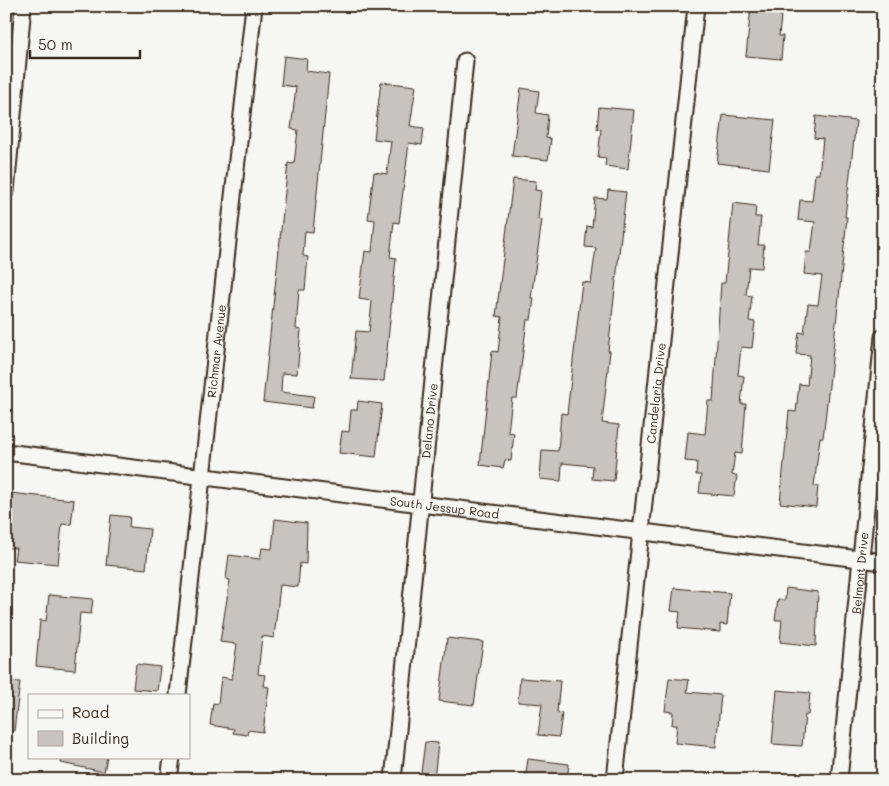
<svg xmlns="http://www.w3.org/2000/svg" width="889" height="786" viewBox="0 0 889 786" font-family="Mali,sans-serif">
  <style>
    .building { fill: #c8c3be; stroke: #3b2a1e }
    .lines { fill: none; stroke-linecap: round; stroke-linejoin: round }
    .street-casing { stroke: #3b2a1e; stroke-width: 19 }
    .street { stroke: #f6f6f2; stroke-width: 15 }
    .labels { text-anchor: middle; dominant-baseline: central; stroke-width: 4.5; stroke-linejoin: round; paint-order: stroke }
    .street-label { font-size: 12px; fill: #3b2a1e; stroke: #f6f6f2 }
  </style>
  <rect width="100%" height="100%" fill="#f6f6f2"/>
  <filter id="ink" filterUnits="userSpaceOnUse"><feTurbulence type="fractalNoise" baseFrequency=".02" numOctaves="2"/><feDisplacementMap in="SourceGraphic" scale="10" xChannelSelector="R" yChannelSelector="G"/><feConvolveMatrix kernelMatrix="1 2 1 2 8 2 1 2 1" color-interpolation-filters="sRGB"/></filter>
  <g filter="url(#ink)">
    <g class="building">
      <polygon points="751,6 782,6 779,36 783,36 781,59 746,56"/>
      <polygon points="284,56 307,59 306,71 329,74 313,232 305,231 303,256 308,257 305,290 299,290 296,329 301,330 297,374 282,373 281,392 314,396 312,408 263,402 288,163 294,164 298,130 291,129 296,87 281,85"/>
      <polygon points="381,82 416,86 410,126 424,128 422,145 409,143 399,223 394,222 390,257 396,258 384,381 351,379 356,331 369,332 372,301 359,299 365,251 372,252 375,220 368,219 374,172 387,174 391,141 374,139"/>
      <polygon points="521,88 539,91 536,113 548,115 546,138 551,139 548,160 512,156"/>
      <polygon points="599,107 634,110 628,169 605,166 606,158 598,157 601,129 597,129"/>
      <polygon points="723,115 775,120 769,169 717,163"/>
      <polygon points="816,116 856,121 845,217 847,217 839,297 823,438 820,437 814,486 818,486 816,507 780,503 789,411 796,412 799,384 807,385 810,355 796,354 799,332 804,333 808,304 818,305 822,276 804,274 806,252 811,252 815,222 798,220 800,200 812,201 815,174 819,174 823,139 814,138"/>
      <polygon points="513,179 536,181 535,190 541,191 538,219 542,220 531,298 534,298 531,320 527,320 517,398 512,398 508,432 514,433 511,461 505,460 503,468 480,465 492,351 498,352 502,317 496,316"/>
      <polygon points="608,190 626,192 608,351 610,351 602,423 619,425 614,481 592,479 593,466 562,463 561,481 540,479 542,450 558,451 561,413 567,414 582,282 591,283 596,248 585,247 587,226 592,227 595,198 607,199"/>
      <polygon points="733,203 756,206 755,217 761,217 758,245 764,245 762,268 749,267 746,295 752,296 749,321 755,322 752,348 741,347 738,375 744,376 741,404 746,404 742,454 735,453 732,475 737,476 734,496 699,493 701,475 696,475 697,462 685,461 688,432 705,434 708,401 713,401 721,283 725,283"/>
      <polygon points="358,401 382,404 376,457 339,453 342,431 349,432 351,410 357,410"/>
      <polygon points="10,493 74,500 71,525 62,524 58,564 14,560 16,548 6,548"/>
      <polygon points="111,515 130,517 129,527 150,529 146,569 106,565"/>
      <polygon points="275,519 307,523 306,564 300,563 298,587 280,585 274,638 262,636 258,674 265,675 263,686 269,687 263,732 248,730 247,735 233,733 234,729 210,725 213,703 218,704 221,677 232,679 237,644 220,642 230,580 226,579 229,555 260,559 262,548 272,549"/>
      <polygon points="674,588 730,593 727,625 720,624 720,632 678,628 680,612 671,611"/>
      <polygon points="786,588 818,592 816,646 780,642 782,620 775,620 778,599 785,600"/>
      <polygon points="49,595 93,599 91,614 80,613 75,670 36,666 40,620 46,621"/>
      <polygon points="447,638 483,642 474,705 439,701"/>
      <polygon points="136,664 160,667 157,691 133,689"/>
      <polygon points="520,678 560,681 557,712 562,713 559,737 538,735 542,704 518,702"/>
      <polygon points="669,678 689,680 687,692 721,695 716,747 675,743 677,725 672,725 673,712 665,711"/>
      <polygon points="6,681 20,682 14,731 6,731"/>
      <polygon points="777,690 810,693 808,715 805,715 802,746 772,744"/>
      <polygon points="425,742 438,743 434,780 420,780"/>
      <polygon points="62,757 107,757 104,772 61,763"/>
      <polygon points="528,759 569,764 567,780 525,780"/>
    </g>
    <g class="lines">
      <g class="street-casing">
        <g id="street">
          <polyline points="6,191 23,6"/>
          <path id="s1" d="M6 452 883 562"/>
          <path id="s2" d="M178 695 254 6"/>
          <polyline points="169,780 172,757"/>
          <path id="s3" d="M393 780 465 61"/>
          <path id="s4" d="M615 780 696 6"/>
          <path id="s5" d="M839 780 883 337"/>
        </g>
      </g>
      <use href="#street" class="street"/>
    </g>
  </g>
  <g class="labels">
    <g class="street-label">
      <text stroke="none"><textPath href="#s2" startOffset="346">Richmar Avenue</textPath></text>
      <text stroke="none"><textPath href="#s4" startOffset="389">Candelaria Drive</textPath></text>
      <text stroke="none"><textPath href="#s3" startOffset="361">Delano Drive</textPath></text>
      <text stroke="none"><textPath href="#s1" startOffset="442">South Jessup Road</textPath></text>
      <text stroke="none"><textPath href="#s5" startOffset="208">Belmont Drive</textPath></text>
    </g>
  </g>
  <rect width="889" height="786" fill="none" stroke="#f6f6f2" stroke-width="25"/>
  <rect x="12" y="12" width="864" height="761" fill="none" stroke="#3b2a1e" stroke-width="2" filter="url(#ink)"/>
  <rect x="28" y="694" width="162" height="65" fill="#f6f6f2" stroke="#aba49d"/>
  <rect x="38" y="710" width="25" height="8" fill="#f6f6f2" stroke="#aba49d"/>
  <text x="72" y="718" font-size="15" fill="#3b2a1e">Road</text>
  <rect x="38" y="731" width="25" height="15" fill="#c8c3be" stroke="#aba49d"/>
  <text x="72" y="744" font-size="15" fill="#3b2a1e">Building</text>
  <path d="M30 50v8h110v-8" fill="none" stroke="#3b2a1e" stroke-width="2.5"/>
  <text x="38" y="50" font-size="15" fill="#3b2a1e" stroke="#f6f6f2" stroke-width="4" paint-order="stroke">50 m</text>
</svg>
